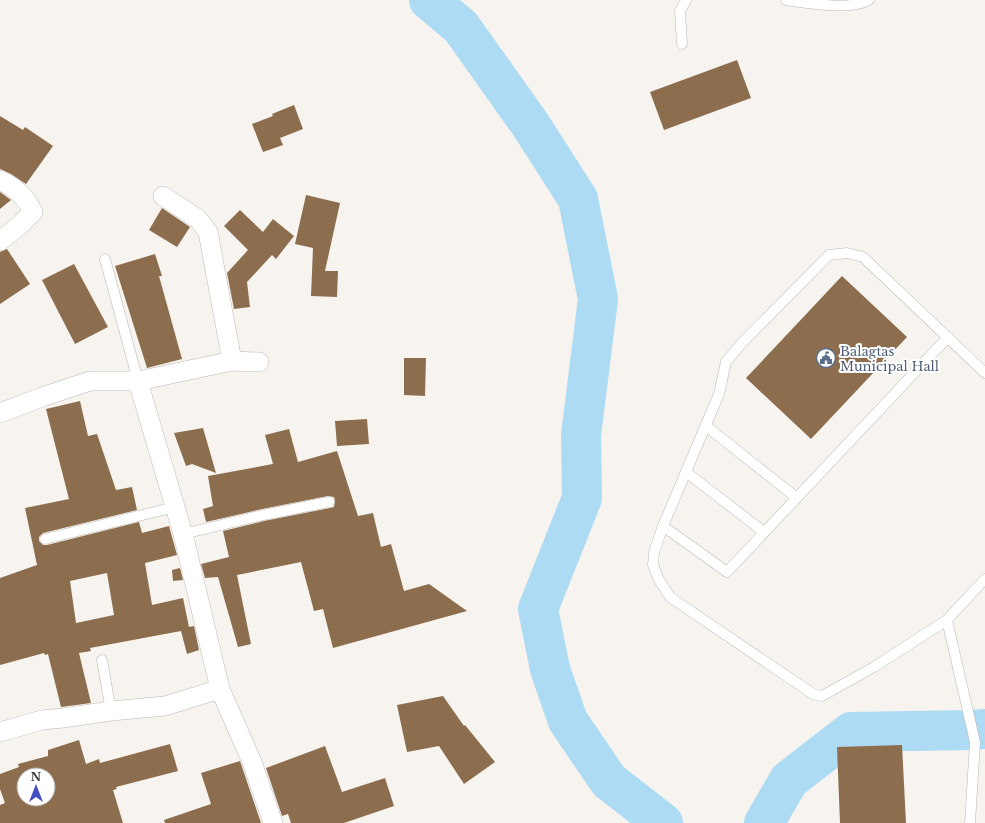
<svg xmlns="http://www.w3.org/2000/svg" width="985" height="823" viewBox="0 0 985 823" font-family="'Libre Baskerville',serif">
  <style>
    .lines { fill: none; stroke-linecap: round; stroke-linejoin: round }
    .river { stroke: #acdbf3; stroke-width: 40 }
    .building { fill: #8c6e4e; fill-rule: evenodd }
    .service-casing { stroke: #bcb8b4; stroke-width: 11 }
    .minor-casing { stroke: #bcb8b4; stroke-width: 20 }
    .service { stroke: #fff; stroke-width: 10 }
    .minor { stroke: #fff; stroke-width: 19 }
    .labels { text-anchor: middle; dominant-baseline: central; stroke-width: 4; stroke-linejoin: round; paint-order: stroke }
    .service-label { font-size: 13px; fill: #4e5e75; stroke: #fff; text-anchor: start }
  </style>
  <rect width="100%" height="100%" fill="#f7f3ef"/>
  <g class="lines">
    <g class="river">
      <polyline points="429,0 461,27 530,124 578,199 598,299 581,435 582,498 538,609 550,669 568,721 609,781 663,823"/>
      <polyline points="764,823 789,780 851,732 972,730 985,729"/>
    </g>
  </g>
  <g class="building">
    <polygon points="737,60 751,98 664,130 650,92"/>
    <polygon points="294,105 303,129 280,138 283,145 263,152 252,124 273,116 272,114"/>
    <polygon points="0,116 23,130 25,127 53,146 26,184 11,174 0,169"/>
    <polygon points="0,192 11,200 0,209"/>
    <polygon points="306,195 340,203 325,271 338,271 337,297 311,296 313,248 295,244"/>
    <polygon points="162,208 190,227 177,247 149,230"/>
    <polygon points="240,210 263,232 273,219 294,236 276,259 272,255 247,282 250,307 234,309 227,273 248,250 224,226"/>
    <polygon points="7,249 30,284 0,304 0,252"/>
    <polygon points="155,254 162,276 159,276 182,359 147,368 115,266"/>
    <polygon points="74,264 108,327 75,344 42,280"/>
    <polygon points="842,276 907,337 811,439 746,378"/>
    <polygon points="404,358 426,358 425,396 404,395"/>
    <path d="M80 401 88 436 97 434 116 490 132 487 137 510 43 533 39 537V541L43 545H47L139 522 142 533 169 526 177 555 145 563 152 605 183 598 189 627 194 626 199 650 187 654 181 631 90 648 91 651 79 653 91 703 61 707 48 654 45 655 44 653 0 665V578L37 565 25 508 69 499 46 409ZM107 573 114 615 76 623 70 581Z"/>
    <polygon points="367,419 369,444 337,446 335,421"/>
    <polygon points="203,428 216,473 192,464 186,466 174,433"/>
    <polygon points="289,429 298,462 337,451 358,516 373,513 381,547 391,544 404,591 429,584 467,611 333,648 323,609 314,611 301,562 237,575 251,644 238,647 218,577 205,578 201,564 229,557 223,531 264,521 330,508 334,507 335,501 334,497 328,496 262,509 206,522 203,509 213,506 208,476 273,464 265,435"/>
    <polygon points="180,568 183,580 173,581 172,570"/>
    <polygon points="443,696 464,726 465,725 495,762 464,784 439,746 407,752 397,705"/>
    <path d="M79 740 86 764 99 759 100 763 170 744 178 771 116 787 117 789 113 790 123 823H0V805L5 803 0 789V774L19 767 18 764 48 756V750ZM24 775H48V799H24Z"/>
    <polygon points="902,745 906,823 840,823 837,747"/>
    <polygon points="325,746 342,792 385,778 394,806 344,823 291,823 288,814 282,816 266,768"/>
    <polygon points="240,761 261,823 165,823 164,820 211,804 201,773"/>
  </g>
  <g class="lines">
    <g class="service-casing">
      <g id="service">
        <path d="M786 0C807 3 850 11 869 0"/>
        <polyline points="682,44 680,11 686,0"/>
        <polyline points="105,259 138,381"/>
        <polyline points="985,373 863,257 847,253 829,255 740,345 726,362 719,394 663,526 654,552 653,565 659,580 670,597 813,694 822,696 874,667 947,620 985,579"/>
        <polyline points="706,426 797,498"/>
        <polyline points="686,472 764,532"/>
        <polyline points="663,526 727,572 948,337"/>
        <polyline points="183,534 263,515 329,502"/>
        <polyline points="45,539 175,507"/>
        <polyline points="947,620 975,742 970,823"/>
        <polyline points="102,660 111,711"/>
      </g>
    </g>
    <g class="minor-casing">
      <g id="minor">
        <path d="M0 180C16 188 25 196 33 212L20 225 0 241"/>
        <polyline points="163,196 198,219 208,232 232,361"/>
        <polyline points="138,381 183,534 220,689 252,762 273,823"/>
        <polyline points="0,413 42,397 90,381 138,381 232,361 259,362"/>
        <polyline points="0,732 42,720 63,718 111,711 165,706 220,689"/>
      </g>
    </g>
    <use href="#service" class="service"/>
    <use href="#minor" class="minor"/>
  </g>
  <defs>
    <g id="civic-ring" transform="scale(1)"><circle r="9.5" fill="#fff" stroke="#5c6f8a" stroke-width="1.5"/><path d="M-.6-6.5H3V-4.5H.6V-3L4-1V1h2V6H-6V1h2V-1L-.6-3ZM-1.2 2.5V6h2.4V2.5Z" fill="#5c6f8a"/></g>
  </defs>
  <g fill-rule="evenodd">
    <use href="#civic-ring" x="826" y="358"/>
  </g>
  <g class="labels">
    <g class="service-label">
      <text x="840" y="351">Balagtas<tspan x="840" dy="15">Municipal Hall</tspan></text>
    </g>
  </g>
  <g transform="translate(36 787)"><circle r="19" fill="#ffffff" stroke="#afafae"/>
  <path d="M0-3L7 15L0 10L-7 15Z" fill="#464ec3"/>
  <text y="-6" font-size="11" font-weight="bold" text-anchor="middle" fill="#383735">N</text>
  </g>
</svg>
